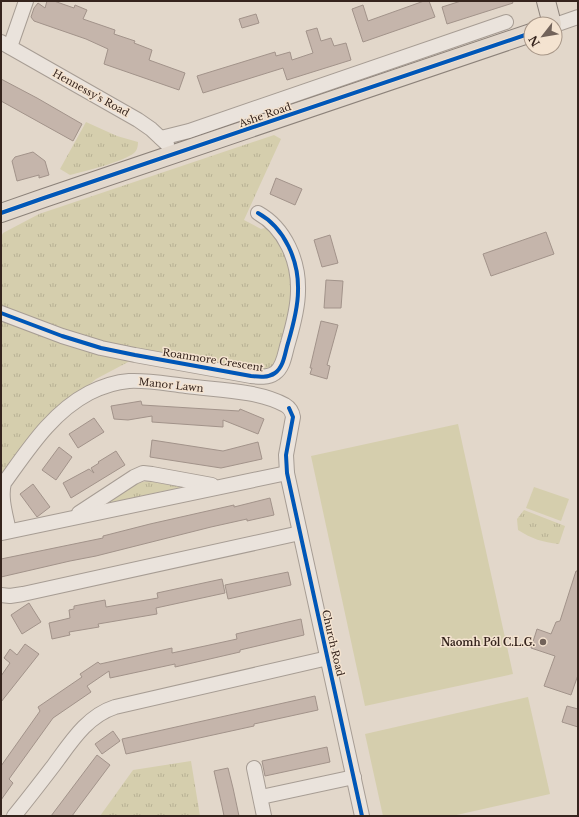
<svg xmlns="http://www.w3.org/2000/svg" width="579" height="817" viewBox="0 0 579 817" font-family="'Libre Baskerville',serif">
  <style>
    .grass { fill: url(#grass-tufts) }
    .garden { fill: #d5cead }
    .building { fill: #c5b5ab; stroke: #a2938a }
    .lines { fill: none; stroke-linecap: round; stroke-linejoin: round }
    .minor-casing { stroke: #a79d94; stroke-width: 16 }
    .major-casing { stroke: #8c827a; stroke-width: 20 }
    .minor { stroke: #eae3dc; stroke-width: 14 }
    .major { stroke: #e2d8cd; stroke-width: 18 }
    .cycleway-casing { stroke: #f4e3d0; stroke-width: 6 }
    .cycleway { stroke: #0057b8; stroke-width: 4 }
    .poi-dot { fill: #72635a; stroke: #f4e3d0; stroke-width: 1.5 }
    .labels { text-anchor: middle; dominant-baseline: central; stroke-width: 3; stroke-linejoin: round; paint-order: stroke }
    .street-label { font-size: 10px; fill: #35241d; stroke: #f4e3d0 }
    .poi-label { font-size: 10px; font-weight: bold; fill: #35241d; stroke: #f4e3d0; text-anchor: end }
  </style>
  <defs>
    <pattern id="grass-tufts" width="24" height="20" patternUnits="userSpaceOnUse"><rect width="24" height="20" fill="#d5cead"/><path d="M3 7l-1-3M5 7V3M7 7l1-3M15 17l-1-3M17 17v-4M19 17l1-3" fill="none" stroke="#b7b194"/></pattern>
  </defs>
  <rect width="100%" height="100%" fill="#e2d7ca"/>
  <g class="grass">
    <path d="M86 122 117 136 138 142C138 146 137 151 134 153 123 162 85 171 70 175L60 169Z"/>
    <polygon points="274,135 281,139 244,220 261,229 272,226 289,258 295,301 275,364 263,371 147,352 96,379 41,424 1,479 1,237 3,233 39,214"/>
    <polygon points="148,481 182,487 104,504 138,483"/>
    <path d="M524 510 565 526 559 544C542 542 532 539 518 530L517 519Z"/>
    <polygon points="191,761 200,816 100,816 133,770"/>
  </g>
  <g class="garden">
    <polygon points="458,424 513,674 365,706 311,456"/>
    <polygon points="534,487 569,499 561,521 526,508"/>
    <polygon points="528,697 550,794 452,816 383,816 365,734"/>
  </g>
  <g class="building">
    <polygon points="47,1 54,1 74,8 75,5 87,10 83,19 115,30 114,34 135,41 134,43 152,50 149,60 185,73 179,90 104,64 108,49 86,39 34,21 31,17 34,8 38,3 45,8"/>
    <polygon points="424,1 429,1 435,17 363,42 352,9 363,5 368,21"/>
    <polygon points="461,1 512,1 513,3 447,24 442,7"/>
    <polygon points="256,14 259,23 242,28 239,19"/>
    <polygon points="317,28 321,41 331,38 334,46 346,43 351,60 287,80 283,68 203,93 197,76 275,52 276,56 290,52 292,60 313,53 306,31"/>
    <polygon points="1,79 37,98 82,124 73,141 1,101"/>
    <polygon points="33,152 45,161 49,175 39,178 39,175 17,181 12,161 15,157"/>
    <polygon points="276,178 302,189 295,205 270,194"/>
    <polygon points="546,232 554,254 491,276 483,254"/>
    <polygon points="330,235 338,263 322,267 314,240"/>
    <polygon points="326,280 343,281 341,308 324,308"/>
    <polygon points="321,321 338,325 327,365 330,366 327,379 310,374 312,368 310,368"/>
    <polygon points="141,401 142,405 239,411 240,409 264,419 258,434 223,420 223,427 152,422 152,416 128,420 114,419 111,406"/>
    <polygon points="94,418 104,432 78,448 69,434"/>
    <polygon points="152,440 223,451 258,442 262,459 221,468 150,457"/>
    <polygon points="59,447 72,457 56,480 42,470"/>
    <polygon points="116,451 125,465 71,498 63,483 89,469 94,473 91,468 99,463 98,462"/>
    <polygon points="33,484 50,507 37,517 20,494"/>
    <polygon points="270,498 274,515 247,521 247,519 211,527 96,556 70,561 1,577 1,559 103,538 103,536 150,524 234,505 234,507"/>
    <polygon points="576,571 578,571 578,675 571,695 544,686 555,656 531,648 537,629 551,634 556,622 560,621"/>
    <polygon points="288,572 291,585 228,599 225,585"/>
    <polygon points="222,579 225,593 156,608 157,614 98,624 99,627 69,632 70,635 52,639 49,623 70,618 69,610 74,609 74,606 105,600 106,607 158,598 157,593"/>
    <polygon points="29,603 41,622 22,634 11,615"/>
    <polygon points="301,619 304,635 240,650 240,652 175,667 175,664 110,678 109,671 87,686 91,692 53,718 9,779 13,783 1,800 1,766 40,711 38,707 82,677 80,674 98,662 100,664 172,648 172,653 205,646 237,639 236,634"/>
    <polygon points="25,644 39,654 1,702 1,676 10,663 4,658 10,649 17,655"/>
    <polygon points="315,696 318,710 254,724 254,726 126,754 122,739"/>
    <polygon points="567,706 578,709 578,727 562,722"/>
    <polygon points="113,731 120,741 102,754 95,744"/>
    <polygon points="327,747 330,762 265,776 262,761"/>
    <polygon points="97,755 110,765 80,805 72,816 51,816"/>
    <polygon points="228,768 233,788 239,816 224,816 222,806 214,771"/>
  </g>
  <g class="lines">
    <g class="minor-casing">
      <g id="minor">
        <polyline points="555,25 578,17"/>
        <polyline points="1,42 138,120 151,129 167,144"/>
        <polyline points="10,47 26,1"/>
        <polyline points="161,138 189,131 506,22"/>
        <path d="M1 313 62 336 101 348 135 355 251 376C259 377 268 378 275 373 284 367 285 352 288 343 293 326 298 308 298 291 299 261 285 228 258 213"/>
        <polyline points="79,513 134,477 143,473 152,474 212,485"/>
        <path d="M9 531C6 516 0 498 4 483 28 450 51 413 89 393 101 387 115 382 129 381 148 380 168 384 186 386 216 390 258 390 285 405 290 408 292 411 293 417L286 455 287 473 362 816"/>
        <polyline points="2,533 287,473"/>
        <polyline points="1,595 10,596 23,594 300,533"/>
        <polyline points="254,768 264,816"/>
        <polyline points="261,797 354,777"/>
        <path d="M14 816C28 799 41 782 54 765 71 742 87 716 115 707L328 658"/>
      </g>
    </g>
    <g class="major-casing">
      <g id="major">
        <polyline points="546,1 552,24"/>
        <polyline points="1,213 44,198 531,33"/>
      </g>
    </g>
    <use href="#minor" class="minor"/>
    <use href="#major" class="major"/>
    <g class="cycleway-casing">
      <g id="cycleway">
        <polyline points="1,213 44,198 531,33"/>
        <path d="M1 313 62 336 101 348 135 355 251 376C259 377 268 378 275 373 284 367 285 352 288 343 293 326 298 308 298 291 299 261 285 228 258 213"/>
        <polyline points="289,408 293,417 286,455 287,473 362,816"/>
      </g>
    </g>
    <use href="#cycleway" class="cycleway"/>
  </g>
  <circle class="poi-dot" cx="543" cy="642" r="4"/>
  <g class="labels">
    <g class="street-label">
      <text transform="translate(91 93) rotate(29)">Hennessy's Road</text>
      <text transform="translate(265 115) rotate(-19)">Ashe Road</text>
      <text transform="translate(213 360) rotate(9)">Roanmore Crescent</text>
      <text transform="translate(171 385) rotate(6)">Manor Lawn</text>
      <text transform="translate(333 643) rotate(77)">Church Road</text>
    </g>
    <g class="poi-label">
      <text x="535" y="642">Naomh Pól C.L.G.</text>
    </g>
  </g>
  <rect width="579" height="817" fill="none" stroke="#35241d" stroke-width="4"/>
  <g transform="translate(543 36) rotate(239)"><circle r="19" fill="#f4e3d0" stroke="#a89788"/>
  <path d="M0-3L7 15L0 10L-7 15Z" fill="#72635a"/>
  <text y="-6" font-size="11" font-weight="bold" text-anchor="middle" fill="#35241d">N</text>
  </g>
</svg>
